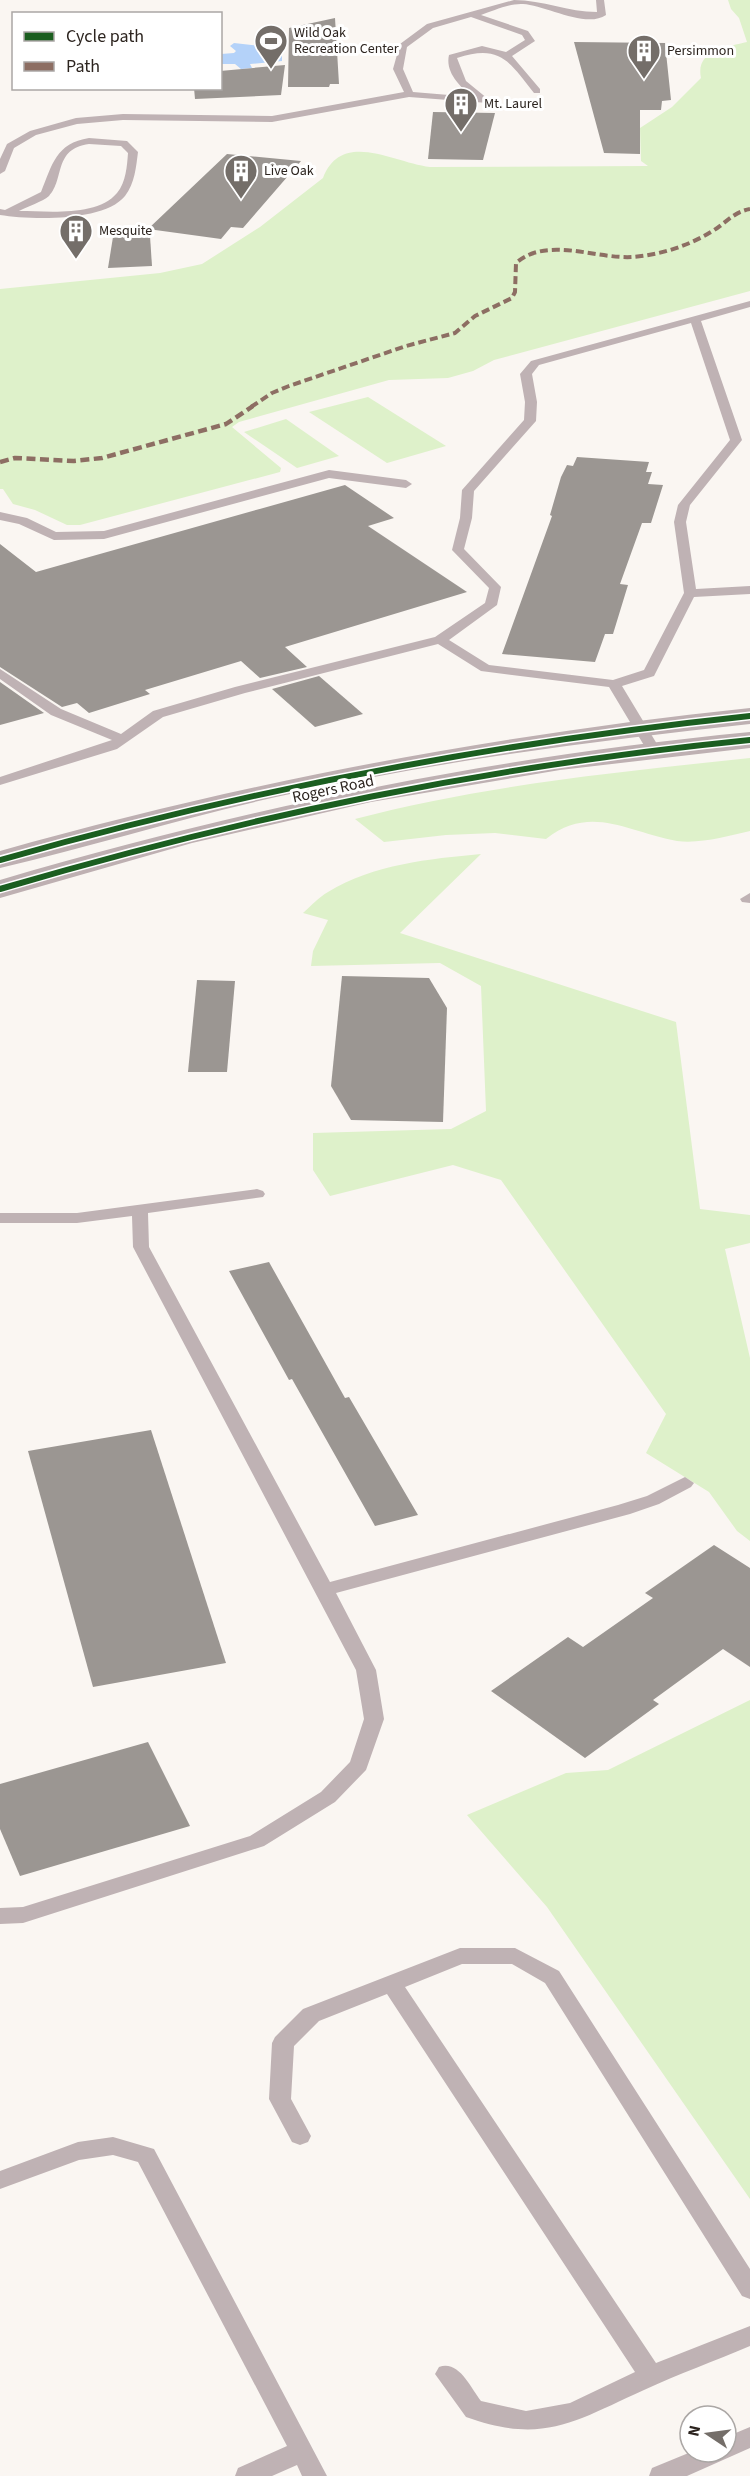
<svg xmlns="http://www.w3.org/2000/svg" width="750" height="2476" viewBox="0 0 750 2476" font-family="'Source Sans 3',sans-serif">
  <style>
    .green { fill: #def1ca }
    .water { fill: #b4d2f9 }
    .building { fill: #9b9692 }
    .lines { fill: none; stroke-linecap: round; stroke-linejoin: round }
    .service { fill: #bfb2b4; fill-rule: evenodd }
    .secondary { fill: #beb0b2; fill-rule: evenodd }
    .quiet-far1 { stroke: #8d6e63; stroke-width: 4; stroke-dasharray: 8 4; stroke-linecap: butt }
    .quiet { stroke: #8d6e63; stroke-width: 4.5; stroke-dasharray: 9 4.5; stroke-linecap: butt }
    .cycleway-casing { stroke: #fff; stroke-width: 9 }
    .cycleway { stroke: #1b5e20; stroke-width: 6 }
    .labels { text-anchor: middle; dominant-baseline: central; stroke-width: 6; stroke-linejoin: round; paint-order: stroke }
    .far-poi-label { font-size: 14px; fill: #2c241f; stroke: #fff; text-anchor: start }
    .street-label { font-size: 16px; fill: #2c241f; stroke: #fff }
  </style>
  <rect width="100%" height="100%" fill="#faf6f2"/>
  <g class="green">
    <path d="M728 0H750V291L494 360 473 371 448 378 389 380 239 422 232 427 281 468 280 472 80 525H67L35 510 13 504 3 489H0V289L160 273 202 264 260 227 323 178C342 129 394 163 430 167L648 166 641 161 640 128 672 107 701 78C695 50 727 47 747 42L739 18 731 9Z"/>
    <polygon points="368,397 446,446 387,463 309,412"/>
    <polygon points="286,419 339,456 297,468 244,432"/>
    <path d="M750 758V831C727 836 701 844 677 841 627 832 591 804 546 839L495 833 446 835 384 842 355 819C484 785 618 772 750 758Z"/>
    <path d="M481 854 400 933 676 1022 700 1209 750 1215V1243L725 1249 750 1358V1541L737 1531 709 1492 646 1453 666 1414 501 1180 453 1165 330 1196 313 1170V1133L451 1129 486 1111 481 986 440 963 311 966 313 951 328 920 303 913C311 906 319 897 328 892 374 864 429 859 481 854Z"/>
    <polygon points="750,1700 750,2199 547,1907 467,1815 566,1773 608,1770"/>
  </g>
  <polygon class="water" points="234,43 260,46 257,51 282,55 282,61 250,64 252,68 241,69 235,64 221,64 221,54 234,53 236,51 230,46"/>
  <g class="building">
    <polygon points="335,18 339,84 330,84 329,87 288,87 289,28"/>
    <polygon points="574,42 665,43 671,100 662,101 661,110 640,110 640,154 604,153"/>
    <polygon points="285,65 281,95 195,99 194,88 220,88 220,71"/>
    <polygon points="433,112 495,113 483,160 428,159"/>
    <polygon points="227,154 301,161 243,228 231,227 221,239 148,229"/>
    <polygon points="150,236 152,266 108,268 113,237"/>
    <polygon points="577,457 649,462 646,472 652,472 648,484 663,485 651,523 642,523 620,584 628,585 613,634 605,634 595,662 502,654 552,516 550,515 561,477 567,465 573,466"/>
    <polygon points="345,485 394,518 368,526 467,592 285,647 307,667 260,678 241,661 145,690 150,694 89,713 77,703 62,707 0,667 0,544 36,572"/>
    <polygon points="319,676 363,714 315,727 272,689"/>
    <polygon points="0,682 44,713 0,725"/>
    <polygon points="342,976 429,978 447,1008 443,1122 351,1120 331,1086"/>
    <polygon points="197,980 235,981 227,1072 188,1072"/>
    <polygon points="269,1262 345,1398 349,1397 418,1515 375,1526 292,1379 289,1380 229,1271"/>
    <polygon points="151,1430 226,1663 93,1687 28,1451"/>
    <polygon points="714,1545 750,1568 750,1667 723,1649 653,1700 659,1704 585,1758 491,1691 568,1637 583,1647 653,1598 645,1593"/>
    <polygon points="148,1742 190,1826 20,1876 0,1829 0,1784"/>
  </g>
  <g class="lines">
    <g class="service">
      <path d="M514 0C543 0 568 12 597 12L596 0H604L606 15C586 29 545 5 523 4 510 3 493 11 481 15L528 31 535 41 512 56 540 89V93H534C509 61 500 44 457 58L466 81 488 99V103L409 97 272 122 123 120 77 124 36 135 14 148 5 171 0 174V159L7 144 30 131 76 118 123 114 272 116 404 92 393 69 400 44 427 24ZM471 17 522 35 525 40 506 52 482 46 449 55C445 72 460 87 473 97L413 92 403 69 407 47 433 28Z"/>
      <path d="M89 138 127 141 138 152C136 167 135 183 125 196 104 222 31 220 0 215V209L5 210 41 192C52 165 56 143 89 138ZM89 144 121 146 128 153C127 166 126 182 117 193 97 217 48 211 19 211 28 206 42 202 49 196 65 179 53 149 89 144Z"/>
      <path d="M750 301V307L701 321 742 440 690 505 686 522 696 589 750 586V594L694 597 654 676 622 686 660 749 658 752H648L609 687 481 671 438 644 245 693 163 717 117 749 0 785V777L112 740 51 715 0 679V669L61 709 121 734 153 711 235 687 435 637 485 603 489 588 452 550 460 518 462 490 524 420 525 402 520 374 531 361ZM691 323 730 440 678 505 674 522 684 593 644 670 613 680 489 665 449 640 497 605 501 587 464 549 472 518 474 491 536 421 537 402 532 374 539 365Z"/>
      <polygon points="329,470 406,480 412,484 406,488 329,478 104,539 54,540 19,524 0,520 0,512 27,518 56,532 104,531"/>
      <polygon points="750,893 750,903 742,902 740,899"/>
      <polygon points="257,1189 263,1191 265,1194 263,1197 148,1213 149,1247 330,1582 618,1505 647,1496 685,1477 694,1483 691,1487 659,1504 630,1514 336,1593 376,1670 384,1719 366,1770 335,1802 264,1846 23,1923 0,1924 0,1908 23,1907 250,1836 321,1792 350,1762 364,1719 356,1670 133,1247 132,1216 77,1223 0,1223 0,1213 77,1213"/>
      <path d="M460 1948H515L559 1971 750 2269V2299L742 2296 545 1983 512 1964H462L405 1987 656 2363 750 2326V2346C715 2361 678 2374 644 2390 575 2421 544 2445 466 2417L435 2374 439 2367C459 2360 470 2387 481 2401L526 2411 570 2403 635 2372 387 1994 319 2021 294 2046 291 2099 311 2136 308 2142 300 2145 292 2142 269 2099 272 2043 275 2037 303 2009Z"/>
      <polygon points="113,2137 154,2149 327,2476 302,2476 297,2465 272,2476 235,2476 238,2468 287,2446 138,2162 113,2155 79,2160 0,2189 0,2171 78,2142"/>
      <polygon points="750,2427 750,2448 687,2476 649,2476 652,2468 691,2452 726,2452 726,2437"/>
    </g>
    <g class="secondary">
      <path d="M750 708V724C591 741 432 762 276 797 183 818 92 846 0 868V851C248 781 494 735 750 708Z"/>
      <path d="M750 732V748L560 770 371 802 192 843 0 898V880C249 807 492 757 750 732Z"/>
    </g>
    <path class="quiet-far1" d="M251 407 272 393 289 386 406 346 455 333 475 316 512 298 515 292 516 263C547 236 595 259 632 257 660 255 688 246 711 232 725 224 733 212 750 209"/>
    <polyline class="quiet" points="0,462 15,458 74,461 102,458 226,424 253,406"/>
    <g class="cycleway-casing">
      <g id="cycleway">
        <path d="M0 860C249 789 493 743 750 716"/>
        <path d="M0 889C251 815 490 766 750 740"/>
      </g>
    </g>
    <use href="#cycleway" class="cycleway"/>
  </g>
  <defs>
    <g id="stadium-pin" transform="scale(1.725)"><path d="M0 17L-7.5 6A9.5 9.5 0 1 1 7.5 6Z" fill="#746e69" stroke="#fff"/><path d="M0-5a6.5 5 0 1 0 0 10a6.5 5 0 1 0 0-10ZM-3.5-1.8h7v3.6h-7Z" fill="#fff"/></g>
    <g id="building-pin" transform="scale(1.725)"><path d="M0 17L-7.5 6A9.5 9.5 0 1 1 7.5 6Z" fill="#746e69" stroke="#fff"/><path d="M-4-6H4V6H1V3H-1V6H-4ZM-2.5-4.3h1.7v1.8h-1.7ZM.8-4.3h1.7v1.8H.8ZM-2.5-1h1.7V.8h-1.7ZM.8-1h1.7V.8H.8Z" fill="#fff"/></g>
  </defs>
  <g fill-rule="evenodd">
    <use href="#stadium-pin" x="271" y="41"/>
    <use href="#building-pin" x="644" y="51"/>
    <use href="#building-pin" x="461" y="104"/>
    <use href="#building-pin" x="241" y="171"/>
    <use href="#building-pin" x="76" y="231"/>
  </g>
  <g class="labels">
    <g class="far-poi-label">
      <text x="294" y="33">Wild Oak<tspan x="294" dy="16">Recreation Center</tspan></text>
      <text x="667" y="51">Persimmon</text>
      <text x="484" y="104">Mt. Laurel</text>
      <text x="264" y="171">Live Oak</text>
      <text x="99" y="231">Mesquite</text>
    </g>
    <g class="street-label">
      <text transform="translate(333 789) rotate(-12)">Rogers Road</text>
    </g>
  </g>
  <rect x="12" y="12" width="210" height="78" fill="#ffffff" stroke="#aba7a5" stroke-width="1.5"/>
  <rect x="24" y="32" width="30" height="9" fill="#1b5e20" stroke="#aba7a5" stroke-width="1.5"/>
  <text x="66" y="42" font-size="18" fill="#2c241f">Cycle path</text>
  <rect x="24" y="62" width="30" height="9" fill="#8d6e63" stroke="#aba7a5" stroke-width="1.5"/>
  <text x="66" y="72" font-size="18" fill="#2c241f">Path</text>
  <g transform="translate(708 2434) rotate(283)"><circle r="28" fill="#ffffff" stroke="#aba7a5" stroke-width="1.5"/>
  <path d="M0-4.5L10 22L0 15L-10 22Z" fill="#746e69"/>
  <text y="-9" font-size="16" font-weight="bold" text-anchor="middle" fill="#2c241f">N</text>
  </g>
</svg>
